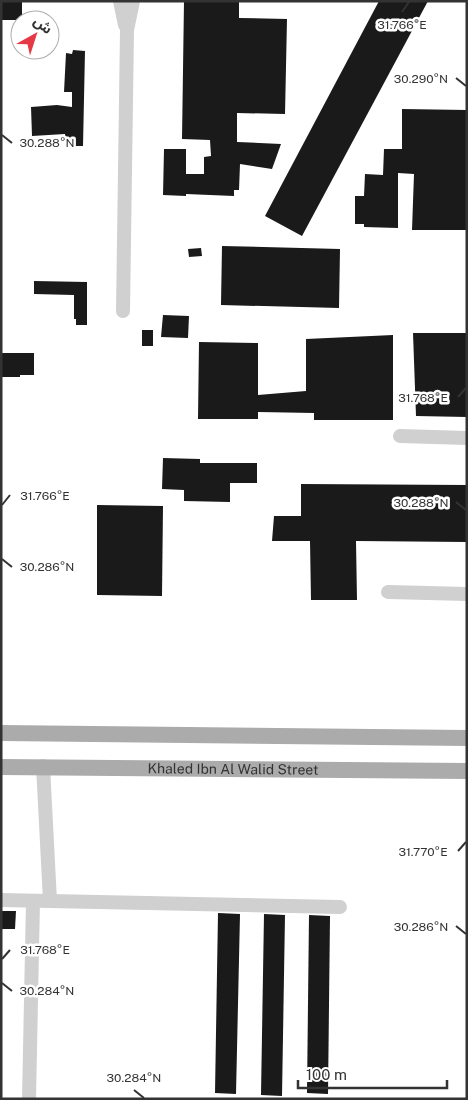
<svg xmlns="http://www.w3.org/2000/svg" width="468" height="1100" viewBox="0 0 468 1100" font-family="'Public Sans','Noto Sans Arabic',sans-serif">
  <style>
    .building { fill: #1a1a1a }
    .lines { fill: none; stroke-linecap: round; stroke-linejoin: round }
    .minor { stroke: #d0d0d0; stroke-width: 14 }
    .major { stroke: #ababab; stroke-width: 16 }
    .ticks { fill: none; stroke: #333; stroke-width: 2 }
    .labels { text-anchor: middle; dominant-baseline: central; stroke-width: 5; stroke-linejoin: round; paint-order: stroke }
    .street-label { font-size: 14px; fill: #333; stroke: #fff }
    .ticks-label { font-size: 12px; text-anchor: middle; fill: #333; stroke: #fff; stroke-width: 5; stroke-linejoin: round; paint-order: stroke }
  </style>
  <rect width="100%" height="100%" fill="#fff"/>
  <g class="building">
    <rect x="1" y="1" width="21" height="19"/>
    <polygon points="184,1 239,1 239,18 287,19 285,114 237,113 237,142 281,144 272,169 240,164 239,190 234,190 234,196 186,194 186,196 163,195 164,149 186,149 186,174 204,174 204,157 211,156 210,140 182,139"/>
    <polygon points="379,1 428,1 302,236 265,216"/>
    <polygon points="73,50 85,51 83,146 72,146 72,143 65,143 65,134 32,136 31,107 57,105 72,107 72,92 64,92 66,53 72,54"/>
    <polygon points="402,109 467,110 467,230 412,230 414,174 398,173 398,228 364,227 364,224 355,224 355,196 364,196 365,174 383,175 384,149 402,149"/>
    <polygon points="222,246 340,249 339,308 221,305"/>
    <polygon points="201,248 202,256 189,257 188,249"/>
    <polygon points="34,281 87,282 87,325 76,325 76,319 74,319 74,295 34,294"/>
    <polygon points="163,315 189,316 188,338 161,337"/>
    <rect x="142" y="330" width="11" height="16"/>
    <polygon points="413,333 467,333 467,417 416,416"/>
    <polygon points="393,335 393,420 314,420 314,413 258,412 258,419 198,419 199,342 258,343 258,395 306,391 306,339"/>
    <polygon points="1,353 34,353 34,375 20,375 20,377 1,377"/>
    <polygon points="163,458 200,459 200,463 257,463 257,483 230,483 230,502 184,501 184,490 162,489"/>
    <polygon points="301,484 467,485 467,542 356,541 357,600 311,600 310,541 272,541 274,516 301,516"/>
    <polygon points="97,505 163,506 162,596 97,595"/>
    <polygon points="1,911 16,911 15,929 1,929"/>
    <polygon points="218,913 240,914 236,1094 215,1093"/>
    <polygon points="264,914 285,915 282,1096 261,1095"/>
    <polygon points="309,915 330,916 328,1094 307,1093"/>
  </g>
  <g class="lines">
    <g class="minor">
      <polyline points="120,1 125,25"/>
      <polyline points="123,311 127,30 133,1"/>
      <polyline points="400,436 467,438"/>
      <polyline points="388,592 467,594"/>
      <polyline points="43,766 50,901"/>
      <polyline points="1,900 340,907"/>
      <polyline points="29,1099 33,901"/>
    </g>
    <g class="major">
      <polyline points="1,733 467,738"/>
      <path id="s1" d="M1 767 467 771"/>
    </g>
  </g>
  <path class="ticks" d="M402 12 409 2M456 78 466 86M2 135 12 143M458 397 466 388M456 502 466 510M2 505 10 495M2 559 12 567M458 851 466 842M456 926 466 934M2 959 10 950M2 983 12 991M134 1090 144 1098"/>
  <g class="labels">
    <g class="street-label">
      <text stroke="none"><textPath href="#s1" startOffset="232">Khaled Ibn Al Walid Street</textPath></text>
    </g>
  </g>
  <g class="ticks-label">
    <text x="402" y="29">31.766°E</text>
    <text x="421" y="83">30.290°N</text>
    <text x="47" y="147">30.288°N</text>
    <text x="423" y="402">31.768°E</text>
    <text x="45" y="500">31.766°E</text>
    <text x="421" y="507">30.288°N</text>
    <text x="47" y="571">30.286°N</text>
    <text x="423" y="856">31.770°E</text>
    <text x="421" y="931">30.286°N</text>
    <text x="45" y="954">31.768°E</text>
    <text x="47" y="995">30.284°N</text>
    <text x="134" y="1082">30.284°N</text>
  </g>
  <rect width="468" height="1100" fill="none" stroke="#333333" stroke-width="5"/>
  <g transform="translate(35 35) rotate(39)"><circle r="24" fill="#ffffff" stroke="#adadad"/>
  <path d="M0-4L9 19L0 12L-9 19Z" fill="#e63946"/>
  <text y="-8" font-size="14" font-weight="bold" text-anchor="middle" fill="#333333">ش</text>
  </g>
  <path d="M298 1080v8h149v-8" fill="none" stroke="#333333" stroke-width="2.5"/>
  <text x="306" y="1080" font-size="15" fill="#333333" stroke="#ffffff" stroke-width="4" paint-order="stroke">100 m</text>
</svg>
